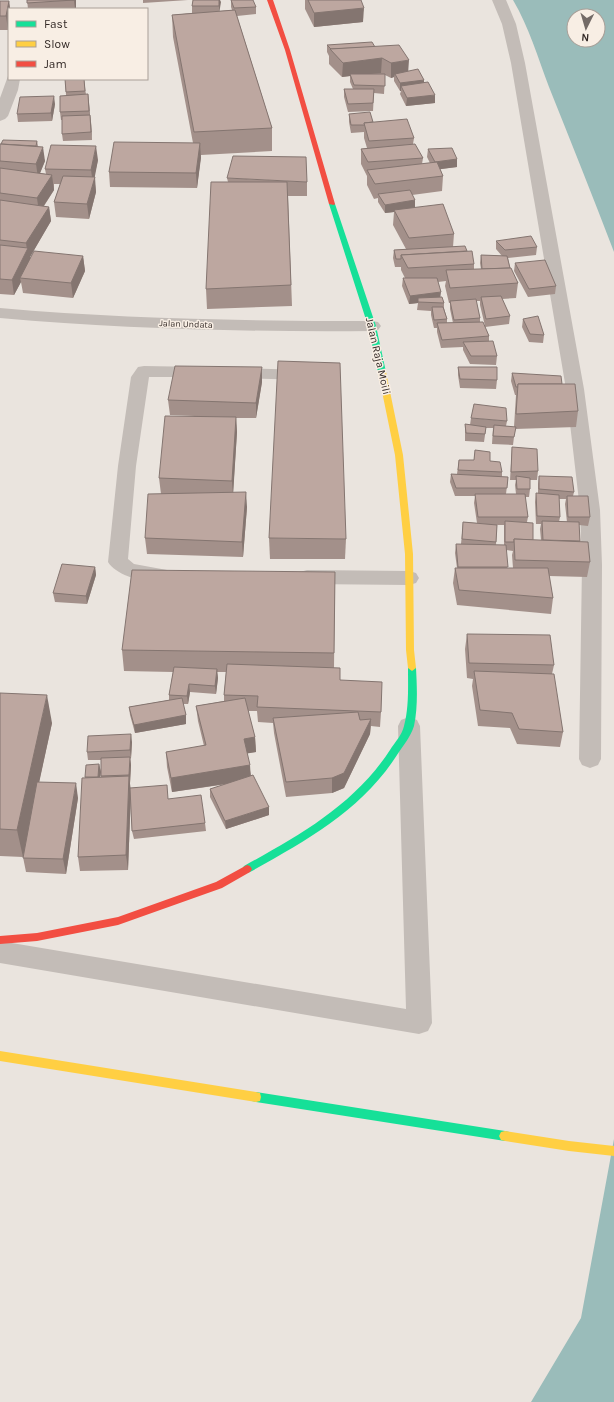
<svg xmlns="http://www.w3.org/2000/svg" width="614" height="1402" viewBox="0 0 614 1402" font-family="Karla,sans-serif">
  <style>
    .water { fill: #9abcba; fill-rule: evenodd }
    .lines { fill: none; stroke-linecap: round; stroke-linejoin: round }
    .lane { fill: #c3bcb7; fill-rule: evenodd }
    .street { fill: #c3bcb7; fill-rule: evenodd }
    .fast { fill: #16e098; fill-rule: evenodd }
    .slow { fill: #ffcf43; fill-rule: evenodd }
    .jam { fill: #f24e42; fill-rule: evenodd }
    .wall { fill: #a3908a; fill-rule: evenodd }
    .shaded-wall { fill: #847570 }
    .building { fill: #bda7a0; stroke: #847570 }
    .labels { text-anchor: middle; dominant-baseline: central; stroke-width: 3; stroke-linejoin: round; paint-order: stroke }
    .far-street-label { font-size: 9px; fill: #332926; stroke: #f8eee4 }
    .street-label { font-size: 11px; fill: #332926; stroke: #f8eee4 }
  </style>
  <rect width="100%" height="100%" fill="#eae4de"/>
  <g class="water">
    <path d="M513 0H614V252C593 197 571 142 549 87 538 58 529 27 513 0ZM574 16H598V40H574Z"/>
    <polygon points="614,1139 614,1402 531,1402 581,1318"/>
  </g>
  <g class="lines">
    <g class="lane">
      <path d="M144 366 202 367 208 368 211 372 208 376 202 377H149L136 466 128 559 134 564 167 570 170 575 167 580C151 585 117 577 108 562L118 466 131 377 138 367Z"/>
      <polygon points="233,368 306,370 312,371 315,375 312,379 306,380 233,378 227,377 224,373 227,369"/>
      <polygon points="307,570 409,571 416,573 419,578 416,583 409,585 307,584 300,582 297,577 300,572"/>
    </g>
    <g class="street">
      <polygon points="492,0 506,0 516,24 525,63 584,389 600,510 602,565 601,759 598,765 590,768 582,765 579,759 582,565 580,510 566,389 511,63 502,24"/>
      <polygon points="8,76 9,76 9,79 20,79 18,90 8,116 5,119 0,121 0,98"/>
      <path d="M0 308C124 319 248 321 372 321L378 322 381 326 378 330 372 331C248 332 124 329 0 318Z"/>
      <polygon points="409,717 417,720 420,726 432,1023 428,1031 419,1034 0,963 0,941 406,1009 398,726 401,720"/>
    </g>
    <g class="fast">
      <polygon points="332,202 335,204 376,326 386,372 385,374 382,374 378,372 368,326 329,204"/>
      <path d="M412 665 416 668C417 686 418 708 414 726 411 736 403 746 397 755 361 811 307 840 250 872L247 873 244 872 242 869 244 866C300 835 354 805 390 750 395 742 402 735 404 726 409 708 408 686 408 668Z"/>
      <polygon points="256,1092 505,1131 509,1132 511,1136 509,1140 505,1141 256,1102 252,1101 251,1097 252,1093"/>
    </g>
    <g class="slow">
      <polygon points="379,370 382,370 386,372 403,455 413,554 414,650 416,668 412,671 408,668 406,650 405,554 395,455 378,372"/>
      <polygon points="0,1051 256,1092 260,1093 261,1097 260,1101 256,1102 0,1061"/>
      <polygon points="505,1131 569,1141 614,1146 614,1156 569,1151 505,1141 501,1140 499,1136 501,1132"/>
    </g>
    <g class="jam">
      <polygon points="267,0 273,0 290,50 335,204 334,205 329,204 285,50"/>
      <polygon points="247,865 250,866 252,869 250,872 222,888 118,925 37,941 0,944 0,936 37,933 118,917 216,882"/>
    </g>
  </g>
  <g class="wall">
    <polygon points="27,0 76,0 76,9 28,9"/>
    <polygon points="143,0 188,0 143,3"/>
    <polygon points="193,0 220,0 219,11 232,10 231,7 231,0 256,7 256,14 237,16 272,128 272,151 201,155 197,188 110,187 109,172 193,143 173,37 172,15 192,13 192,6"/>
    <polygon points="305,0 361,0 363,22 314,27 305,9"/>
    <polygon points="0,1 9,1 10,9 9,9 9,26 8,30 0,30"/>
    <polygon points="327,45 375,47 424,82 435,103 406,106 400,94 401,91 400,91 394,81 394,77 391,78 385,75 384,94 374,93 373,111 348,112 344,97 344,89 353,89 350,82 350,76 342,77 329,64 329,56 327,52"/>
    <polygon points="23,79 50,79 23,80"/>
    <polygon points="65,79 84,79 86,95 88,94 90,115 91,122 92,140 63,141 62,134 62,120 61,120 60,112 66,95"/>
    <polygon points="55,104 52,121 18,122 17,114"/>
    <path d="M349 114 414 138 413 144 423 158 422 164 430 163 427 157 428 149 457 159V167L440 169 443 176 442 191 412 195 415 208 454 234 453 247 474 264V269H481L480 263 481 255 502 256 496 249V241L537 247 536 255 508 258 510 268 518 283 516 298 502 299 510 316 509 324 485 327 489 336V341L497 356 496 365 470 364 463 350V347L441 348 437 332V328H434L431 315V311L417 310 418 303 409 304 402 286 403 278H405L401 270V267H395L393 258 394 250 406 249 393 225 394 212 385 213 378 202V198L374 199 367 185V176L361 164V149L367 148 364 138V132L351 133 349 122ZM446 281 445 286 449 303H450V309L453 323H447V319L444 308V303L440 297 438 282ZM476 301H480V305L485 326 480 322V318Z"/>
    <polygon points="37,141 38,146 45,161 40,173 46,174 45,169 98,160 94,177 96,192 89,219 56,217 54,202 60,184 54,184 54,190 44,206 49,207 51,221 30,257 30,258 83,256 85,271 73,298 23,293 21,282 14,295 0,294 0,144"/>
    <polygon points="227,178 307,182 307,196 288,196 292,306 207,309 206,289 228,182"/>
    <polygon points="515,263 556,286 555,294 528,297 514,271"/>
    <polygon points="523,319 544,335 543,343 529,342 522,327"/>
    <polygon points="262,367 262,382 256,418 236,418 237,432 233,492 247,507 243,557 147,554 145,538 161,494 159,478 194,416 170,415 168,400"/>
    <polygon points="458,367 497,380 496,389 460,388 458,375"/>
    <polygon points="512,373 562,384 578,411 576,427 515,429 513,445 492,444 493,428 486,428 484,442 465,441 465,424 470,425 471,418 507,421 506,426 514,427 516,395 515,395 511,381"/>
    <path d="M512 447 538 471 537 480H530V489L529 497H525L528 517 527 522 533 540H541L540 529 541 524H536L535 502 536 493 538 494V484L539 476 574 492 573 496 590 517 588 526 579 525 580 541 590 562 587 577 549 576 553 598 551 614 457 605 453 583 455 568H457L455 553 456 544H461L463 522 477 523 474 503 475 496H455L450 482 451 474H457L459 460H474L475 450 502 472V477H508L506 494H516L515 485 516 480H510ZM559 499H566L565 504 567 522H559L560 517ZM497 525H504V545H496ZM506 550 513 551 512 555 513 568H507Z"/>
    <polygon points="269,538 346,539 345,559 270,559"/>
    <polygon points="95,567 96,575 87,604 55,602 53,593"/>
    <polygon points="335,572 334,668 340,680 381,712 380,727 371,726 370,734 344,788 332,793 286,797 274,733 273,723 258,722 257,711 248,711 255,737 256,752 247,753 251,776 269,807 269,815 226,829 210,797 210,789 227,784 172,792 167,767 166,752 204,746 198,721 196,706 224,701 224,695 226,672 217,672 218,678 216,694 190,692 188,704 183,704 186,715 186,724 135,733 130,715 129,707 169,700 169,695 173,672 124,671 122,650"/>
    <polygon points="467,634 554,665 552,674 563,732 560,747 517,744 510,728 478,726 472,686 473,679 467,678 465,649"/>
    <polygon points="0,693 52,723 39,782 78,798 66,874 26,872 23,857 0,856"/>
    <polygon points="132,742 131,758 130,759 131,765 130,783 130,789 168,799 205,823 206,831 134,839 132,831 131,792 128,870 80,871 78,857 85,777 99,764 101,772 100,777 101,777 101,760 88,760 87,752"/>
  </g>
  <g class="shaded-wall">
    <polygon points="74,0 76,0 76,9 75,9"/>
    <polygon points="219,0 220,0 221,2 219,14"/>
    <polygon points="9,1 10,9 9,9 9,26 8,30 6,16"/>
    <polygon points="364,8 363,22 314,27 314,13"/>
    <polygon points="382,58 381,73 351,76 350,74 350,76 342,77 343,63"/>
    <polygon points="409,60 408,74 395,74 394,77 391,78 391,63"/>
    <polygon points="424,80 424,87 401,86 401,91 400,91 400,83"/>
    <polygon points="88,94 89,102 90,119 89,111"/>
    <polygon points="435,95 435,103 406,106 407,98"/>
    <polygon points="54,96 55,104 52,121 51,113"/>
    <polygon points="90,115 91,122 92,140 91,132"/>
    <polygon points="200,143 201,158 197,188 196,173"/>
    <polygon points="96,146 98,160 94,181 95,177 96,192 89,219 87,204 93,184 91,170"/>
    <polygon points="43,147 45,161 38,178 36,164"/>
    <polygon points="457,159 457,167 434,170 435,162"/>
    <polygon points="52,175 54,190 39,213 37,198"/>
    <polygon points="415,200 415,209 394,210 394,212 385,213 385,205"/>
    <polygon points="49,207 51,221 30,257 31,263 20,278 21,282 14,295 12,280 27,250 26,243"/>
    <polygon points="83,256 85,271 73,298 71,283"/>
    <polygon points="441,292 440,300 418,302 418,303 409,304 410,296"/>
    <polygon points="262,367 262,382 256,418 256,403"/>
    <polygon points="236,417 237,432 233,496 232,481"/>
    <polygon points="246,492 247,507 243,557 242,542"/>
    <polygon points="95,567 96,575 87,604 86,596"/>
    <polygon points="217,669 218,678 216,694 215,686"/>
    <polygon points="189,684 190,692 188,704 187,696"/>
    <polygon points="47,695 52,723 23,857 17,830"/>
    <polygon points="186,715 186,724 135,733 134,725"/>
    <polygon points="371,719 370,734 344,788 332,793 332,778"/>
    <polygon points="131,734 132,742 131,758 130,750"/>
    <polygon points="255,737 256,752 244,754 244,739"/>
    <polygon points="130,757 131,765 130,783 129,775"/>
    <polygon points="99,764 101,772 99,786 98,778"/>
    <polygon points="250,765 251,780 172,792 171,778"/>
    <polygon points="129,776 131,791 128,870 126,855"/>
    <polygon points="76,783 78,798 66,874 63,859"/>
    <polygon points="269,807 269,815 226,829 225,821"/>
  </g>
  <g class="building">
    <polygon points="27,0 74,0 27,3"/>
    <polygon points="193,0 219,0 219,6 192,6"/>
    <polygon points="231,0 253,0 256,7 234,8"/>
    <polygon points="308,0 361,0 364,8 314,13"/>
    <polygon points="0,1 9,1 6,16 0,16"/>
    <polygon points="235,10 272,128 194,132 172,15"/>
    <polygon points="372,42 375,47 331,49 327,45"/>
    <polygon points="399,45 409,60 391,63 382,58 343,63 330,49"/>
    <polygon points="418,69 424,80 400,83 395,74"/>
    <polygon points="350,74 385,74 385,86 354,85"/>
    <polygon points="65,79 84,79 85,91 66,92"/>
    <polygon points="428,82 435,95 407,98 401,86"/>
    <polygon points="344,89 374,89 373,103 348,104"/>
    <polygon points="88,94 89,111 60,112 60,96"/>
    <polygon points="54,96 51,113 17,114 20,97"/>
    <polygon points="370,112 373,122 364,123 365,125 351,125 349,114"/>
    <polygon points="90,115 91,132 62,134 62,116"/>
    <polygon points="407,119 414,138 369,141 364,123"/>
    <polygon points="3,140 37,141 36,146 1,144"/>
    <polygon points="114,142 200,143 196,173 109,172"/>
    <polygon points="0,144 43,147 36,164 0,161"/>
    <polygon points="415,144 423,158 368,162 361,149"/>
    <polygon points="51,145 96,146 91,170 45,169"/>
    <polygon points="452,148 457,159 435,162 428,149"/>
    <polygon points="233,156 306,157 307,182 227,178"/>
    <polygon points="437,162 443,176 375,184 367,170"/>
    <polygon points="0,168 52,175 37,198 0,193"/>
    <polygon points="63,176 95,177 87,204 54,202"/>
    <polygon points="211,182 287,182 291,285 206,289"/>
    <polygon points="410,190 415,200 385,205 378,194"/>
    <polygon points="0,200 49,207 26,243 0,240"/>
    <polygon points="443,204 454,234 409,238 394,210"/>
    <polygon points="531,236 537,247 505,250 496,241"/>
    <polygon points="0,245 28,248 12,280 0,279"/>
    <polygon points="465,246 467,251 401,255 401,259 396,259 394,250"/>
    <polygon points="34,251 83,256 71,283 20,278"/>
    <polygon points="472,251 474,264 408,268 401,255"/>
    <polygon points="481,255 507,256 510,268 482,269"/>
    <polygon points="545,260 556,286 529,289 515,263"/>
    <polygon points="511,268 518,283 450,288 446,270"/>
    <polygon points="403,278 437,278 441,292 410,296"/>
    <polygon points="501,296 510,316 486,319 481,297"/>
    <polygon points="442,297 444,303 418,302 418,298"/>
    <polygon points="476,299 480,318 454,320 450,301"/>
    <polygon points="432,307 443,307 447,319 434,320"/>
    <polygon points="538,316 544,335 530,334 523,319"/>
    <polygon points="483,322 489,336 442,340 437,323"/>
    <polygon points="493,341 497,356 471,356 463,342"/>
    <polygon points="278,361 340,363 346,539 269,538"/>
    <polygon points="175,366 262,367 256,403 168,400"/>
    <polygon points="458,367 497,367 497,380 460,379"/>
    <polygon points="512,373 561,376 562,384 518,384 518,387 516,387"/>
    <polygon points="518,384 575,384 578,411 516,414"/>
    <polygon points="474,404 506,408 507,421 471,418"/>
    <polygon points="165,416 236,417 232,481 159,478"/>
    <polygon points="465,424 486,427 485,434 466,433"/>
    <polygon points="494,425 516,427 514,437 493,436"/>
    <polygon points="512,447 537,449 538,471 511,472"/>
    <polygon points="475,450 490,452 490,461 500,462 502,472 458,470 459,460 474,460"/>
    <polygon points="451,474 508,477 507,488 456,488"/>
    <polygon points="516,476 530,478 530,489 517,489"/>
    <polygon points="539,476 572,477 574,492 539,489"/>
    <polygon points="246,492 242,542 145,538 148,494"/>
    <polygon points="536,493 559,495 560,517 537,516"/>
    <polygon points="475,494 525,494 528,517 478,517"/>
    <polygon points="567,496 588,496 590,517 568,517"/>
    <polygon points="505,521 533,523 533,540 514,539 514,542 505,542"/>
    <polygon points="542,521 579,522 580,541 543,540"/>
    <polygon points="463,522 497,525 496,542 462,539"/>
    <polygon points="514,539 588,542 590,562 515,560"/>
    <polygon points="456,544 506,545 508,567 458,567"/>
    <polygon points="62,564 95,567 86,596 53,593"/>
    <polygon points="455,568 548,568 553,598 459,590"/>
    <polygon points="132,570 335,572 334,653 122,650"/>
    <polygon points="467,634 550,635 554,665 469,663"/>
    <polygon points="227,664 340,668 340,680 382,682 381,712 257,707 258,696 224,695"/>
    <polygon points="174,667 217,669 215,686 189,684 187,696 169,695"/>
    <polygon points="474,671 554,674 563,732 519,729 512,713 480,710"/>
    <polygon points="0,693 47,695 17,830 0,829"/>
    <polygon points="182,698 186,715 134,725 129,707"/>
    <polygon points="245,698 255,737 244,739 250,765 171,778 166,752 206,745 196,706"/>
    <polygon points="358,712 360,720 371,719 344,773 332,778 286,782 273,718"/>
    <polygon points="131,734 130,750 87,752 88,736"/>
    <polygon points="130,757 129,775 101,776 101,758"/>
    <polygon points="99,764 98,777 85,777 86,765"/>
    <polygon points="253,775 269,807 225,821 210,789"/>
    <polygon points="129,776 126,855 78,857 82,778"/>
    <polygon points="37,782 76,783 63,859 23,858"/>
    <polygon points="167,785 168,799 201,795 205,823 132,831 130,788"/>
  </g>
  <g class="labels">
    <g class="far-street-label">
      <text transform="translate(186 324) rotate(2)">Jalan Undata</text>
    </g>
    <g class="street-label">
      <text transform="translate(378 356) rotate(77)">Jalan Raja Moili</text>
    </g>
  </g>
  <rect x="8" y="8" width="140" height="72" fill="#f8eee4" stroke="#a99f98"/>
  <rect x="16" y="21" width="20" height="6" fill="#16e098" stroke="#a99f98"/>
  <text x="44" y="28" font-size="12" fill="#332926">Fast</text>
  <rect x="16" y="41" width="20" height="6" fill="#ffcf43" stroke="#a99f98"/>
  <text x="44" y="48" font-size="12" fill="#332926">Slow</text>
  <rect x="16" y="61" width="20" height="6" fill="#f24e42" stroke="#a99f98"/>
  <text x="44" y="68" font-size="12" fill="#332926">Jam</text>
  <g transform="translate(586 28) rotate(185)"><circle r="19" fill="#f8eee4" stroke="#a99f98"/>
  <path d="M0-3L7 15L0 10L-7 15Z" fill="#736a66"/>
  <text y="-6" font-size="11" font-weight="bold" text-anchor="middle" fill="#332926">N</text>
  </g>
</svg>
